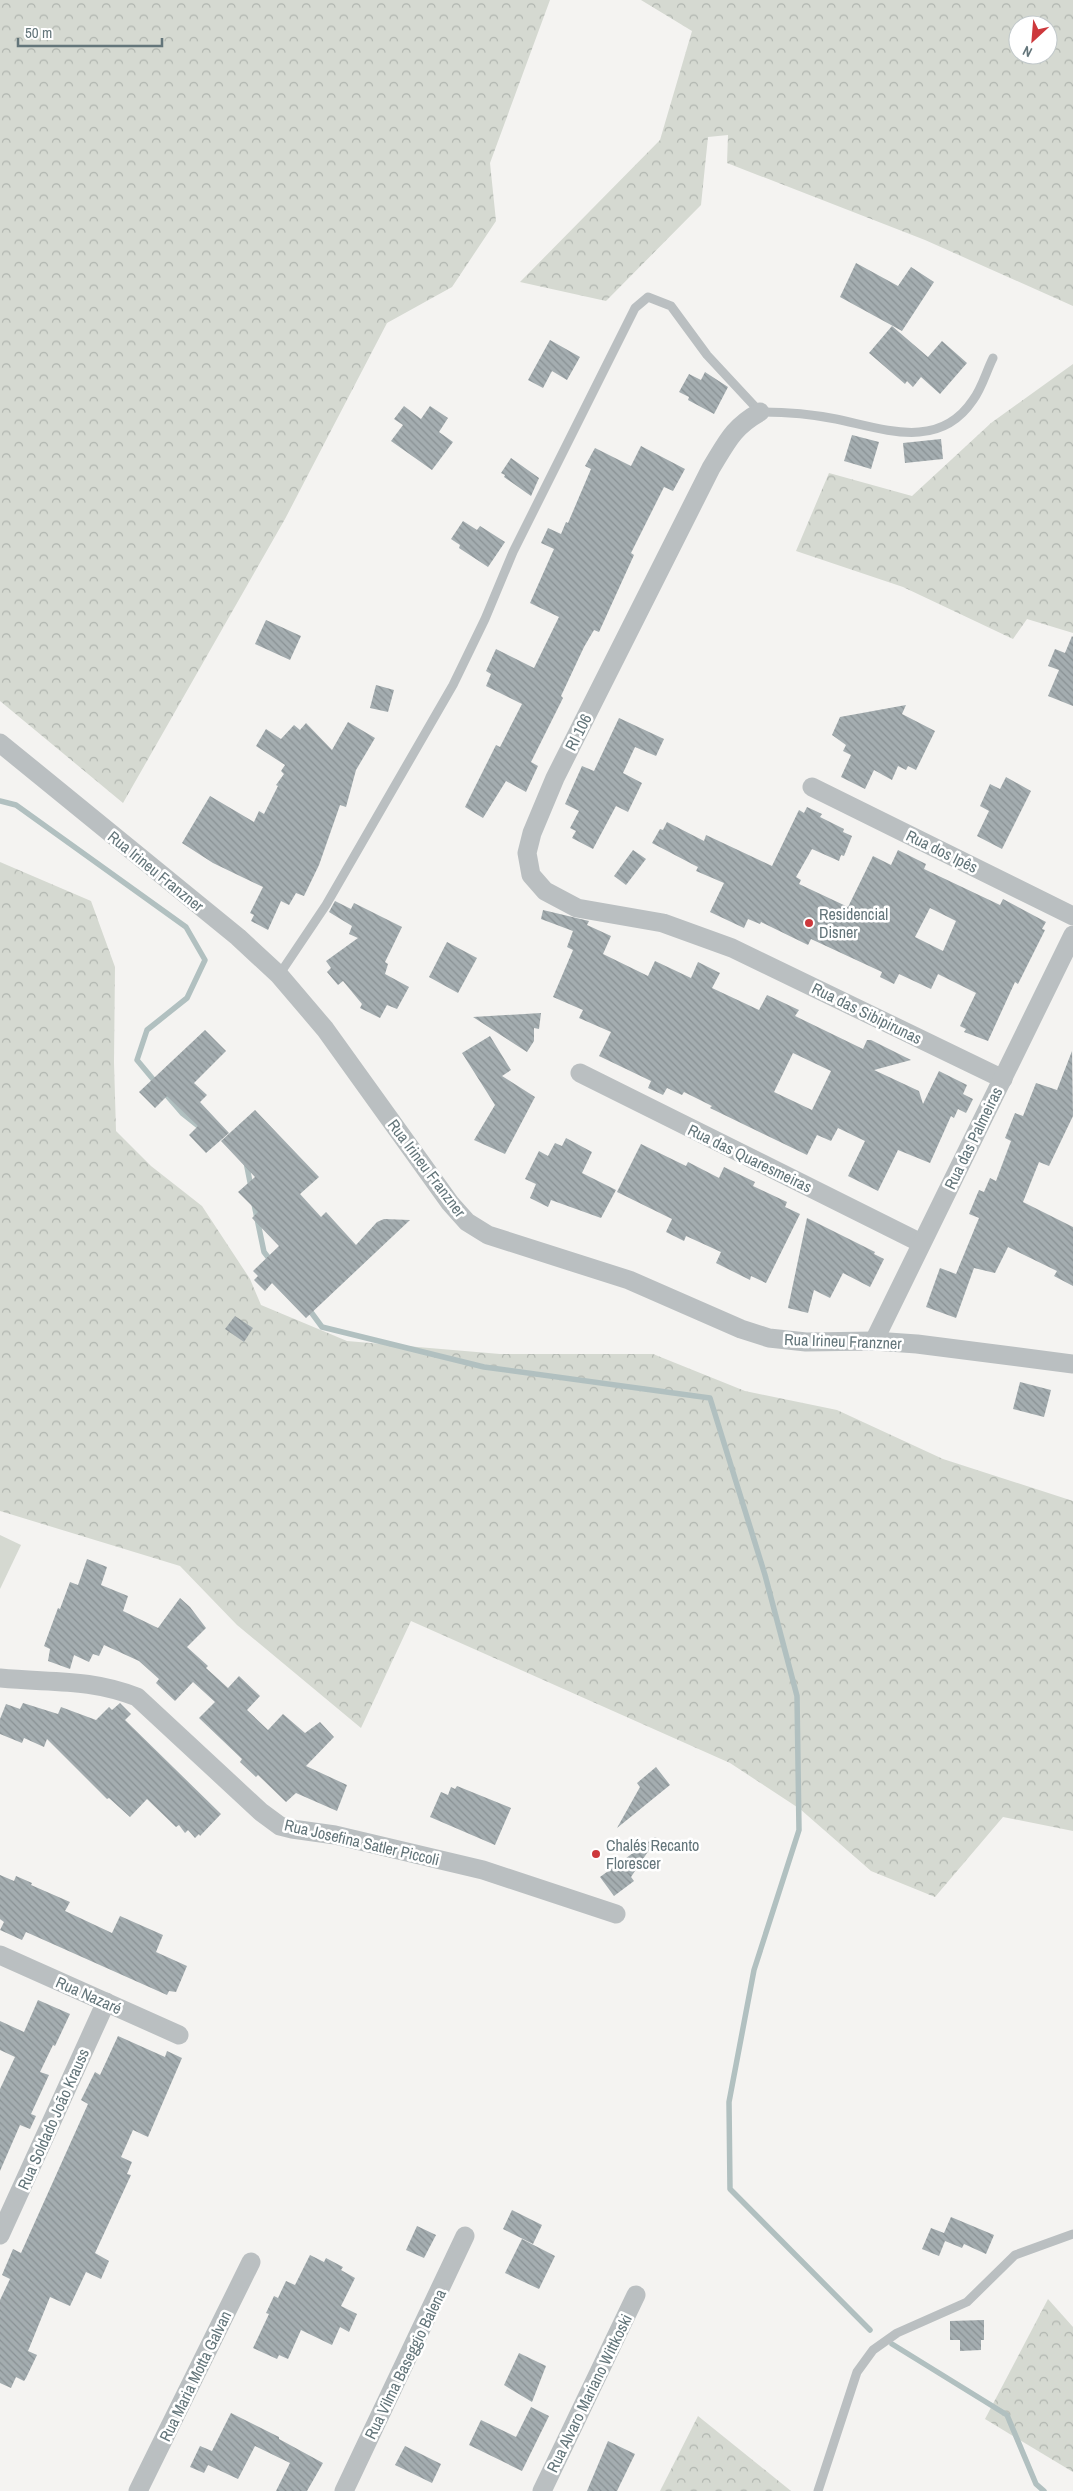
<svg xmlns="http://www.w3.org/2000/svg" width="1073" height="2491" viewBox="0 0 1073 2491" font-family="'Archivo Narrow',sans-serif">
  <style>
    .forest { fill: url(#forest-crowns); fill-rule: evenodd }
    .garden { fill: #d5d9d1 }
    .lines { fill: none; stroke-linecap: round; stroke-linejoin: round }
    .stream { stroke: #b1c0c0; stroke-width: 5.5 }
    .building { fill: url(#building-back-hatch); fill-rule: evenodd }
    .service { stroke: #babfc1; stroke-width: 9 }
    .minor { stroke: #babfc1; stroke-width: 19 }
    .poi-dot { fill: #cd383c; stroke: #fff; stroke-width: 2 }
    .labels { text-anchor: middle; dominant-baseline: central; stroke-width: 5; stroke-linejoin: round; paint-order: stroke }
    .street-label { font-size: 16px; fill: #63757a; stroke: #fff }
    .poi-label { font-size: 16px; fill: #63757a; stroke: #fff; text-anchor: start }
  </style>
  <defs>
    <pattern id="forest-crowns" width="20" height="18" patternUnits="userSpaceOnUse" patternTransform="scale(1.25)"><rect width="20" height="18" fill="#d5d9d1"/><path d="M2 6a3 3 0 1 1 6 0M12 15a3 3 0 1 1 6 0" fill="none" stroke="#b0b5af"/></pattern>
    <pattern id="building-back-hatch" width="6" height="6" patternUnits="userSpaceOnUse" patternTransform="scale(1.25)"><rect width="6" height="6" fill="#a4adb0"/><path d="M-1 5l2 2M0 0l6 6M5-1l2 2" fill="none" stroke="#899194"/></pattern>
  </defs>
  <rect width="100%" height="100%" fill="#f4f3f1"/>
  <g class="forest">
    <polygon points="0,0 550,0 490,163 496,221 452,287 387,323 285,519 123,803 0,701"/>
    <path d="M641 0H1073V306L925 240 727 163 728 135 708 137 701 205 606 301 520 282 660 140 692 31ZM1018 25H1048V55H1018Z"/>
    <polygon points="1073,364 1073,633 1027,619 1013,639 903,587 796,551 829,473 912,496 991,423"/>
    <polygon points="0,862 91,901 115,967 114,1062 116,1131 151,1166 202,1206 250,1279 261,1305 347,1341 500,1354 653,1354 745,1391 837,1410 943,1459 1073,1501 1073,1831 1003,1817 935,1897 871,1871 800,1809 730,1763 411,1621 361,1728 237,1625 180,1566 0,1511"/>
    <polygon points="1048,2299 1073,2327 1073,2472 985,2419"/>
    <polygon points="698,2416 791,2491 660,2491"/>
  </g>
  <polygon class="garden" points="0,1535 21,1545 0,1589"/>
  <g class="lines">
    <g class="stream">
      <polyline points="0,801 16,805 186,927 205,960 187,998 147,1030 137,1060 157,1084"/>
      <polyline points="163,1091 182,1113 201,1128"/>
      <polyline points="246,1162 251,1187"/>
      <polyline points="254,1204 264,1252 271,1261"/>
      <polyline points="308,1308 322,1327 484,1367 710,1398 765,1575 797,1696 799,1830 754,1970 729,2102 730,2189 870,2330"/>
      <polyline points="892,2344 1007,2415 1036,2484 1044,2491"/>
    </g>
  </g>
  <g class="building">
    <polygon points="856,263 898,286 911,267 934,282 902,331 840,297"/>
    <polygon points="892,326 928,357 942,341 967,363 940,394 921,377 913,387 907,381 905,384 869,353"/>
    <polygon points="550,340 580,357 567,380 552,371 543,388 528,380"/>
    <polygon points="705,372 728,387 714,414 688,400 689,397 679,392 689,374 701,380"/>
    <polygon points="404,406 421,419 430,406 448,418 439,432 453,442 432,470 391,441 403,425 394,419"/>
    <polygon points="852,435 879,442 871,469 844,461"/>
    <polygon points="941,439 943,459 905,463 903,443"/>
    <polygon points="641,446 685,469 673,491 664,487 631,553 634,555 599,632 594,630 584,647 561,696 563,698 531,762 538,766 526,792 506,781 483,818 465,807 496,745 500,747 522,704 486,686 491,674 486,671 496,649 534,668 559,617 530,603 554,549 541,543 548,528 561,534 566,522 568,523 591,469 585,466 595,448 631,466"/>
    <polygon points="511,458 539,478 531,496 504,477 505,475 501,473"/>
    <polygon points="463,521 477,530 480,526 505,542 488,567 459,548 460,545 451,539"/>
    <polygon points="266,620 301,636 290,660 255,644"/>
    <polygon points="1072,636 1073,637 1073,706 1048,696 1059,670 1048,666 1055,649 1065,653"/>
    <polygon points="376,685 394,690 388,712 370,708"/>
    <polygon points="906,705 902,714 935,731 916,770 908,766 906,770 898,766 892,780 874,770 865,789 841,777 851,755 843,751 846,745 832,735 840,717"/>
    <polygon points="619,718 664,739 656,756 635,747 623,773 642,783 628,812 616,806 593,849 572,838 576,831 570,828 579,811 565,804 582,766 594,771"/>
    <polygon points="348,722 375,738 356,770 346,807 340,805 319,865 304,896 296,893 289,905 281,901 268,930 251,921 254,915 250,913 263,887 213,863 182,843 210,796 254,822 259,811 264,814 278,786 276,785 284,774 281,771 285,765 256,746 266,729 281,739 294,725 300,730 306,723 332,750"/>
    <polygon points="1006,777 1031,791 1002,849 977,836 989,811 980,806 990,784 1000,789"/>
    <path d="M807 807 822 814 820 817 844 829 843 832 852 836 844 856 841 855 839 861 812 849 796 877 801 880 799 884 848 907 873 856 891 865 898 850 926 864 924 869 1000 905 1003 899 1046 922 1042 929 1045 930 1018 984 1015 982 988 1041 964 1032 966 1029 960 1026 976 993 938 974 931 989 899 974 894 984 880 977 882 972 811 939 808 945 761 922 760 924 748 919 744 928 710 912 724 883 696 871 698 867 692 864 652 843 660 829 663 830 667 822 704 841 706 835 772 866 799 810 804 813ZM930 908 956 921 943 951 915 937Z"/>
    <polygon points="633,850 646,859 626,885 614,876"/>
    <polygon points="335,901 351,909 354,903 402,927 385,962 388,964 385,974 409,987 397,1009 387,1005 380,1018 360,1008 362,1004 343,981 338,985 327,972 331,968 326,961 358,938 349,934 352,926 329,912"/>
    <path d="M543 910 589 921 587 925 611 936 603 954 648 976 655 961 691 978 698 962 720 973 712 988 759 1010 767 995 799 1010 795 1016 863 1049 867 1040H871L911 1060 874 1070 919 1091 923 1104 939 1071 967 1085 963 1094 973 1099 966 1113 958 1109 954 1118 951 1116 930 1163 898 1150 878 1191 848 1176 865 1141 838 1128 831 1141 817 1135 807 1155 710 1108 712 1106 684 1092 682 1095 667 1088 663 1095 648 1088 651 1081 599 1056 611 1032 579 1018 583 1010 553 997 573 950 567 947 573 931 541 919ZM793 1053 831 1071 812 1110 774 1092Z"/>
    <polygon points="447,942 477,958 458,993 429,977"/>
    <polygon points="541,1013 539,1029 534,1028 534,1041 527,1052 473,1017"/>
    <polygon points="205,1030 226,1051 194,1083 207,1095 200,1102 229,1133 206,1153 189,1135 198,1126 167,1096 155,1108 139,1092"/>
    <polygon points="490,1036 511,1070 502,1076 535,1097 505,1154 474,1140 495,1105 462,1053"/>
    <polygon points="1072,1051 1073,1116 1049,1166 1039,1162 1023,1202 1073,1227 1073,1286 1054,1276 1057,1271 1008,1247 995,1273 974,1268 956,1318 926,1307 940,1268 956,1274 979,1218 969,1214 979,1190 984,1192 990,1178 996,1181 1011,1141 1005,1138 1015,1113 1023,1116 1036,1083 1057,1090"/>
    <polygon points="255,1110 319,1177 300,1194 321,1217 326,1212 356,1245 377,1222 384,1219 410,1220 306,1318 272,1283 265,1291 254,1280 258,1276 253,1271 279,1246 252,1218 258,1212 238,1192 255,1177 221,1141"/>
    <polygon points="566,1138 592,1152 582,1173 616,1190 601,1218 551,1200 548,1207 530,1198 536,1184 525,1179 539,1151 548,1156 555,1143 562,1146"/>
    <polygon points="641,1144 686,1166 688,1162 719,1178 724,1167 755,1182 753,1186 787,1202 785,1207 800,1214 766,1283 751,1276 750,1280 716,1263 721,1252 686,1236 684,1241 666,1232 672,1219 617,1192"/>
    <polygon points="807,1218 875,1252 874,1254 884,1259 870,1287 843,1273 830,1298 814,1290 808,1313 788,1308"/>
    <polygon points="235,1316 253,1328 244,1342 225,1329"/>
    <polygon points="1020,1382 1051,1390 1044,1417 1013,1409"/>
    <polygon points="87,1559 107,1567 101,1585 128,1596 123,1611 158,1628 180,1598 190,1607 206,1628 187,1647 208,1666 206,1668 228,1688 239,1676 260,1696 247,1710 268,1730 283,1714 305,1733 320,1722 334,1737 306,1766 347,1785 337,1811 296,1793 286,1802 258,1775 256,1777 240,1762 242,1759 199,1718 215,1702 193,1682 175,1701 156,1683 159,1679 139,1661 104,1645 99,1656 93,1654 89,1662 74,1655 70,1669 48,1661 50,1649 44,1646 58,1608 60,1609 70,1582 78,1585"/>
    <polygon points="23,1703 58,1714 61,1707 96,1720 109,1707 112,1710 120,1703 131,1714 125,1720 221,1814 200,1836 199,1834 195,1838 188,1830 185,1833 179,1825 176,1827 147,1799 130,1817 109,1798 107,1799 47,1739 44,1747 24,1738 22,1743 0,1734 0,1719 6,1704 20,1709"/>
    <polygon points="656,1767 670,1785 617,1828 640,1787 637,1783"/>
    <polygon points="457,1786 511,1808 495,1845 430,1817 441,1792 448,1795 451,1787 455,1789"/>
    <polygon points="655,1837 657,1838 631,1877 634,1881 614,1896 600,1877"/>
    <polygon points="0,1875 14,1881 16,1876 32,1883 31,1885 70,1902 65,1911 112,1933 120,1916 163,1935 156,1952 187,1966 176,1992 169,1991 167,1995 26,1932 22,1940 0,1930 4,1922 0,1919"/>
    <polygon points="38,2000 70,2014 55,2046 53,2045 40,2072 49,2075 31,2114 36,2116 30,2129 20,2125 0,2171 0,2089 15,2057 0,2050 0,2021 24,2032"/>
    <polygon points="118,2036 165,2057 167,2051 182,2058 148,2137 133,2130 121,2157 132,2162 127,2174 131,2175 95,2253 109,2261 101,2279 86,2272 70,2306 50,2297 28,2351 37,2355 26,2378 24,2381 16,2377 11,2388 0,2383 0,2300 10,2279 2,2275 13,2249 21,2253 88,2104 81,2100 95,2072 100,2075"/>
    <polygon points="512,2210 542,2225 533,2244 503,2229"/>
    <polygon points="951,2217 994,2235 986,2254 964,2244 962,2248 945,2241 939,2256 922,2249 931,2228 944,2233"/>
    <polygon points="417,2226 436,2235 424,2258 406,2250"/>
    <polygon points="522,2239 555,2256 539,2289 505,2273"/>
    <polygon points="310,2255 324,2262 326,2258 343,2267 341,2270 355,2278 341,2306 357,2314 349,2332 340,2327 332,2345 301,2330 288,2359 279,2355 277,2359 253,2348 269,2314 266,2313 274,2296 278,2298 286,2281 295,2285"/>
    <polygon points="984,2320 984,2340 981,2340 981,2350 960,2351 960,2340 950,2340 950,2321"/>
    <polygon points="519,2353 546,2366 532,2402 504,2385"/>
    <polygon points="531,2407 549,2416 522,2471 469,2445 481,2420 516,2437"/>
    <polygon points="231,2413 279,2437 279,2439 323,2463 307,2491 276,2491 290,2463 255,2446 238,2479 208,2465 204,2473 190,2467 200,2446 212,2451"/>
    <polygon points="608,2441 635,2454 617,2491 587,2491"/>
    <polygon points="405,2446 441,2464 432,2483 395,2465"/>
  </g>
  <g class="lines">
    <g class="service">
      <path d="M279 975 326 905 453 685 485 619 513 552 635 308 648 297 671 306 707 355 760 412C786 412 811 414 836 419 884 429 939 451 973 400 982 388 986 372 993 358"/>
      <polyline points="818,2491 857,2372 873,2350 897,2333 967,2302 1015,2255 1073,2234"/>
    </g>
    <g class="minor">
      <path d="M760 412C733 427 727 442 711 468L555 778 532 833 527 853 531 875 545 891 577 908 663 923 732 948 1003 1079"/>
      <polyline points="0,743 238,937 279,975 325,1029 450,1203 467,1222 488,1235 629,1280 741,1329 769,1338 806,1342 874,1341 917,1344 1073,1364"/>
      <polyline points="812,787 1073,916"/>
      <polyline points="580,1073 921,1243"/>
      <polyline points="874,1341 1073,935"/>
      <path d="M0 1678C50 1683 89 1678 137 1697L261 1812 280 1826 292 1829 335 1835 483 1870 616 1914"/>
      <polyline points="0,1955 179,2035"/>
      <polyline points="0,2235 106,2002"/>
      <polyline points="138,2491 251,2262"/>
      <polyline points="344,2491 465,2236"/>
      <polyline points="542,2491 636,2295"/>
    </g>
  </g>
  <g class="poi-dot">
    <circle cx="809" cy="923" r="5"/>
    <circle cx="596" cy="1854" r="5"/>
  </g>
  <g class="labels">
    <g class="street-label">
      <text transform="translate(578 732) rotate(-63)">RI 106</text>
      <text transform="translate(942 851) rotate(26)">Rua dos Ipês</text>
      <text transform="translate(156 871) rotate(39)">Rua Irineu Franzner</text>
      <text transform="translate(867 1013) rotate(26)">Rua das Sibipirunas</text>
      <text transform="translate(973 1138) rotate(-64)">Rua das Palmeiras</text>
      <text transform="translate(750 1158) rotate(26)">Rua das Quaresmeiras</text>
      <text transform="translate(427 1168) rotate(53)">Rua Irineu Franzner</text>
      <text transform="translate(843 1341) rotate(2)">Rua Irineu Franzner</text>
      <text transform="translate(362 1842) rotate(13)">Rua Josefina Satler Piccoli</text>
      <text transform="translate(89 1995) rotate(24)">Rua Nazaré</text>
      <text transform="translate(53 2119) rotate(-66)">Rua Soldado João Krauss</text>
      <text transform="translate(405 2364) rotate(-64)">Rua Vilma Baseggio Balena</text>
      <text transform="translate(195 2376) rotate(-64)">Rua Maria Motta Galvan</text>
      <text transform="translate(589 2393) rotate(-64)">Rua Alvaro Mariano Wittkoski</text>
    </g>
    <g class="poi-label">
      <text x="819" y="914">Residencial<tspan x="819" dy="18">Disner</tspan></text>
      <text x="606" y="1845">Chalés Recanto<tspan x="606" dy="18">Florescer</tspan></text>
    </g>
  </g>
  <g transform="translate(1033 40) rotate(206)"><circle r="24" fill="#ffffff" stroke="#c1c8ca"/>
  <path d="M0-4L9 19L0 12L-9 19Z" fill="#cd383c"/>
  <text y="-8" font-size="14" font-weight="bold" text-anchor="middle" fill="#63757a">N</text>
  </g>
  <path d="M18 38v8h144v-8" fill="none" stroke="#63757a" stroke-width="2.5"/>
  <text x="25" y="38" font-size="15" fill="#63757a" stroke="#ffffff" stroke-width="4" paint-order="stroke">50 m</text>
</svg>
